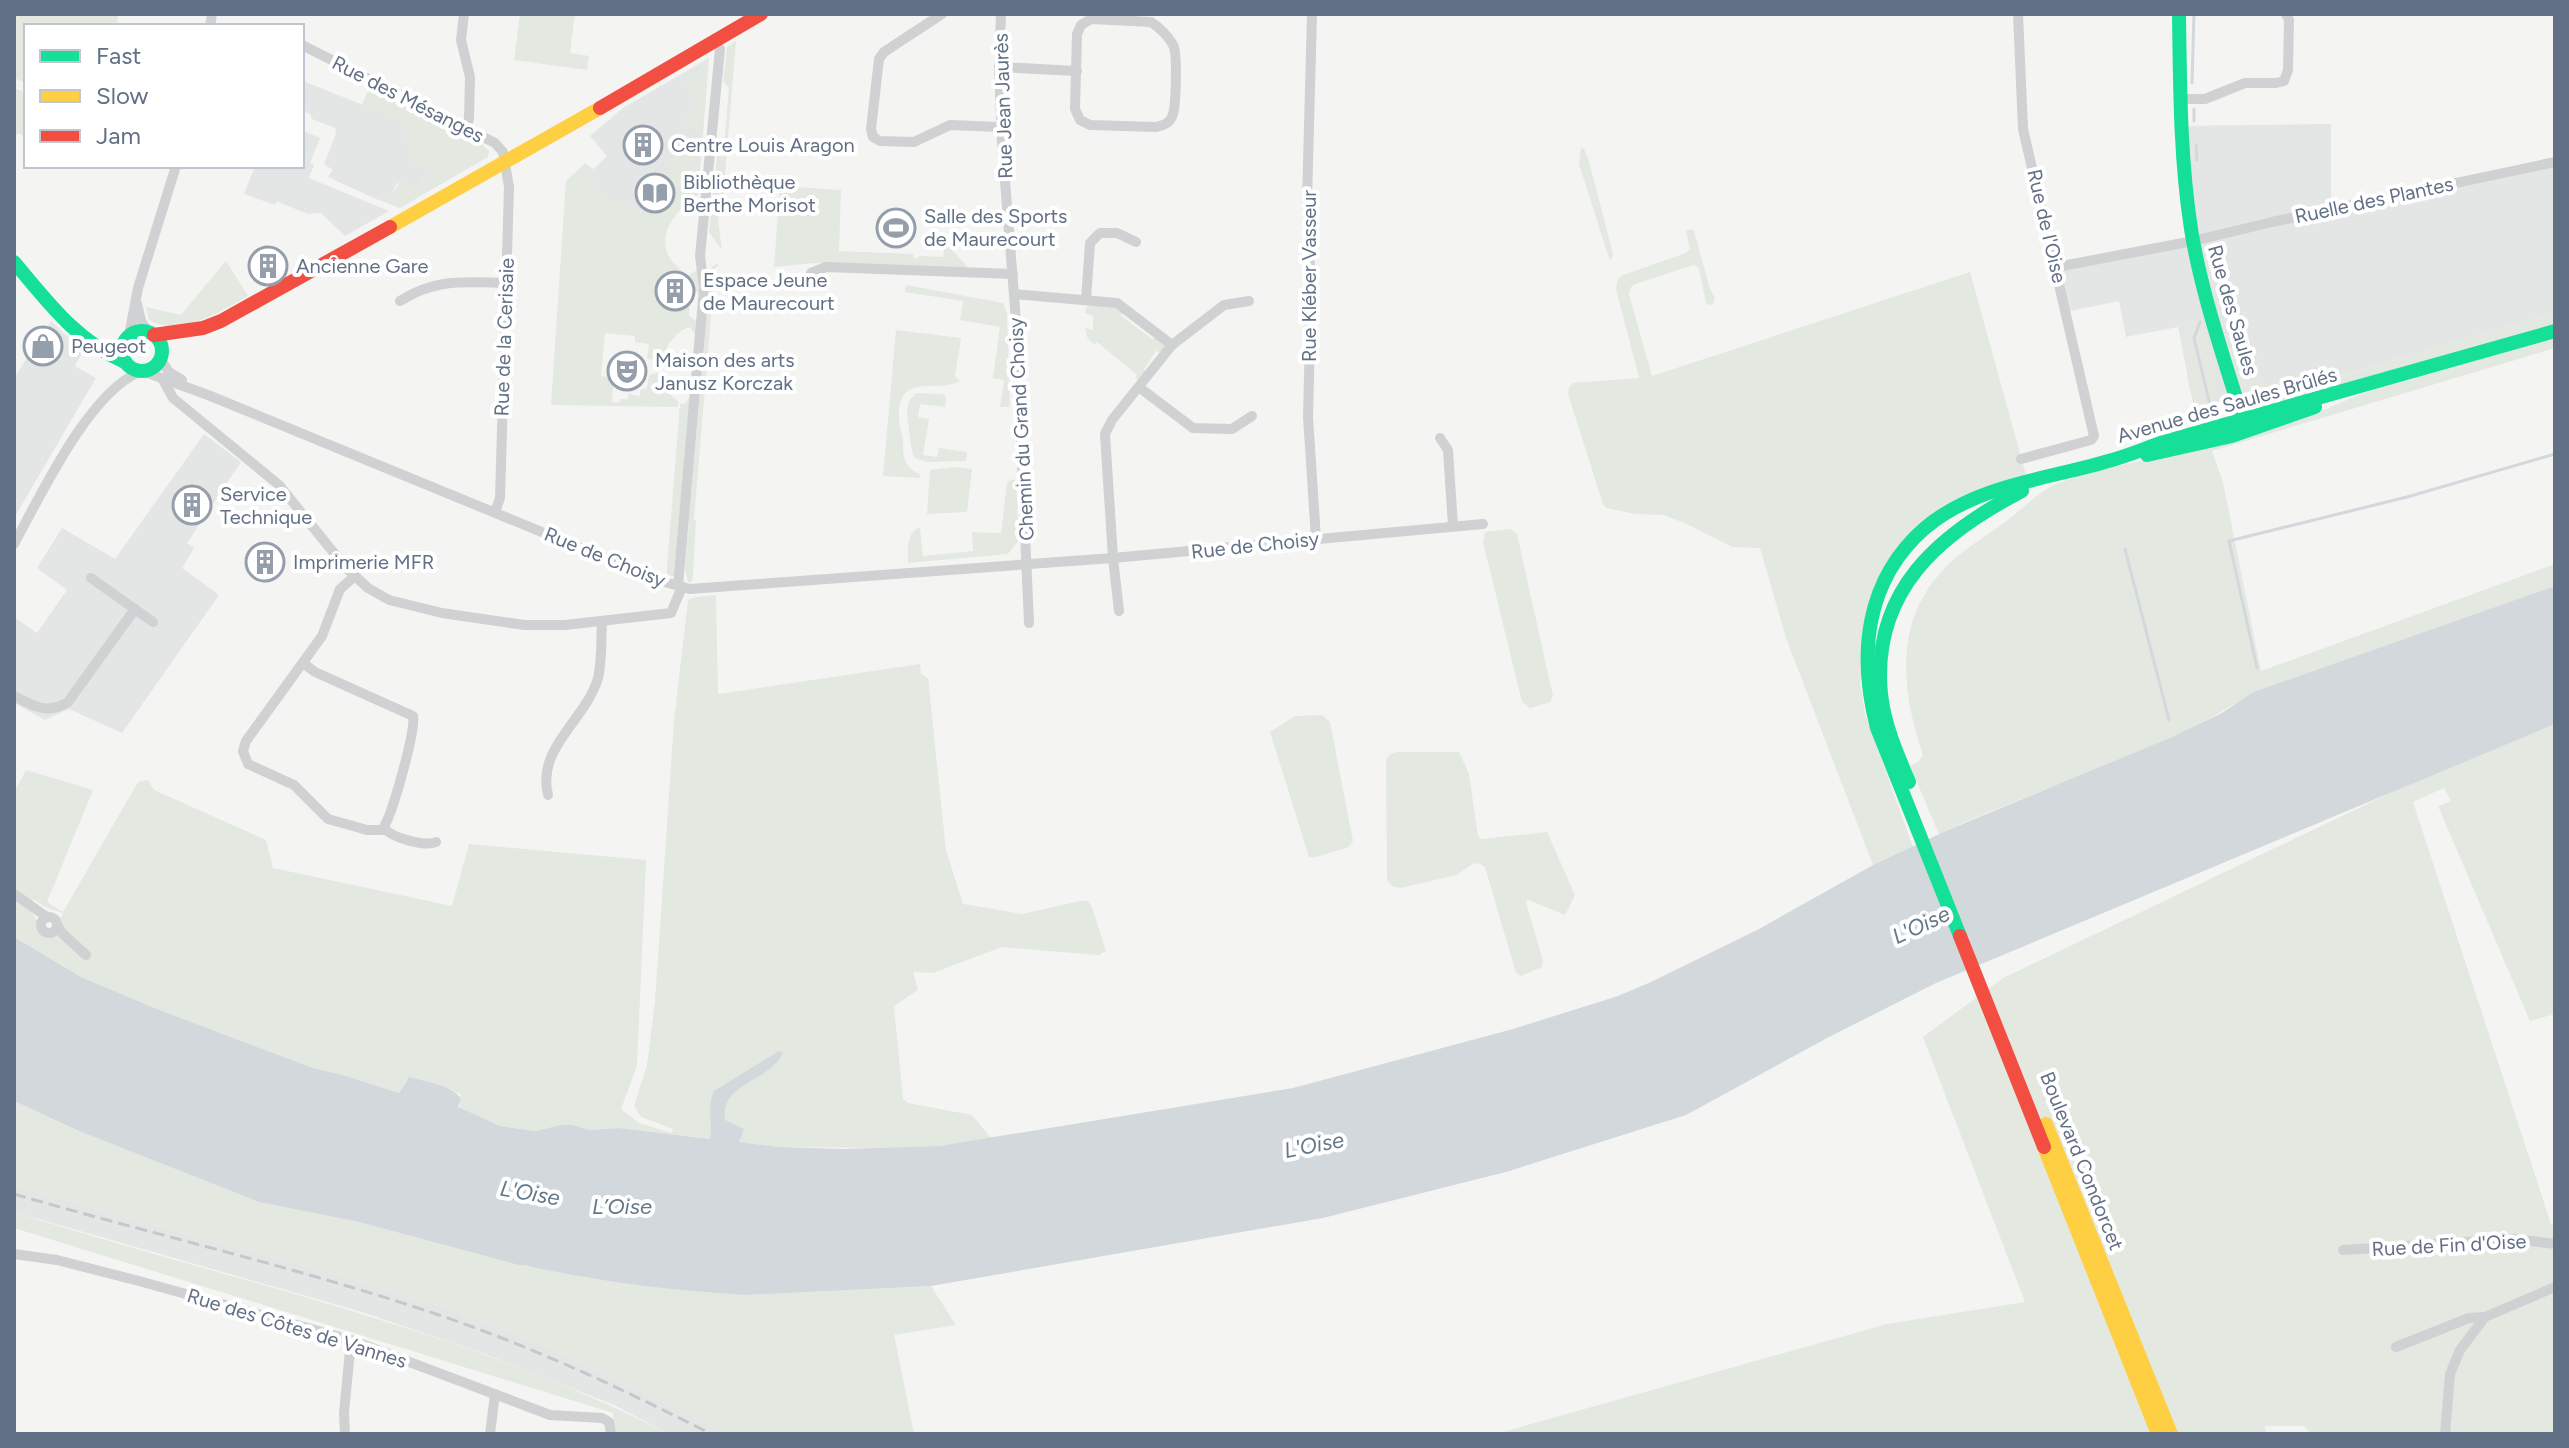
<svg xmlns="http://www.w3.org/2000/svg" width="2569" height="1448" viewBox="0 0 2569 1448" font-family="Figtree,sans-serif">
  <style>
    .built { fill: #e4e6e5 }
    .green { fill: #e3e8e1 }
    .water { fill: #d2d8dc }
    .lines { fill: none; stroke-linecap: round; stroke-linejoin: round }
    .stream { stroke: #d2d8dc; stroke-width: 3 }
    .street { stroke: #d0d1d2; stroke-width: 10 }
    .fast { stroke: #16e098; stroke-width: 14 }
    .slow { stroke: #ffcf43; stroke-width: 14 }
    .jam { stroke: #f24e42; stroke-width: 14 }
    .rail { stroke: #c6c7c8; stroke-width: 3; stroke-dasharray: 12 6; stroke-linecap: butt }
    .labels { text-anchor: middle; dominant-baseline: central; stroke-width: 8; stroke-linejoin: round; paint-order: stroke }
    .street-label { font-size: 20px; fill: #627086; stroke: #fff }
    .poi-label { font-size: 20px; fill: #627086; stroke: #fff; text-anchor: start }
    .water-label { font-size: 22px; font-style: italic; fill: #63798a; stroke: #fff }
  </style>
  <rect width="100%" height="100%" fill="#f4f5f3"/>
  <g class="built">
    <polygon points="709,58 698,195 694,198 658,196 657,200 649,200 639,214 634,209 614,204 594,194 594,169 607,156 590,136 623,108"/>
    <polygon points="303,81 406,122 420,166 427,169 420,186 397,183 392,195 387,199 376,199 328,177 333,170 324,164 336,134 335,128 312,119 310,114 302,110"/>
    <polygon points="2331,124 2331,203 2555,167 2555,313 2196,418 2178,327 2126,337 2119,301 2066,312 2051,265 2193,241 2181,126"/>
    <polygon points="302,130 320,138 310,163 314,165 309,178 389,211 345,236 321,213 308,214 278,202 278,200 275,205 244,194 255,166 302,166"/>
    <polygon points="51,321 83,351 75,366 96,378 14,518 14,378"/>
    <polygon points="204,434 241,462 187,543 194,548 182,568 219,595 122,733 69,709 45,720 14,703 14,617 37,633 67,590 37,568 62,528 115,559"/>
    <polygon points="14,1186 353,1279 455,1311 554,1349 727,1434 669,1434 614,1405 487,1355 365,1313 14,1212"/>
  </g>
  <g class="green">
    <polygon points="14,14 118,14 117,26 26,26 26,83 14,78"/>
    <polygon points="520,14 575,14 570,53 589,56 587,70 514,60"/>
    <polygon points="736,41 723,200 718,220 722,250 709,232 713,195 710,186 715,181 717,153 723,158 729,88 723,81 727,47"/>
    <polygon points="709,58 702,138 700,139 700,131 696,131 696,127 687,127 685,120 687,113 696,112 683,85 690,81 685,72 690,76 701,69 698,64"/>
    <polygon points="14,88 22,91 26,99 26,138 18,133 14,139"/>
    <polygon points="369,88 483,145 489,151 488,157 400,208 376,199 378,195 387,199 392,195 400,182 420,186 427,170 420,166 419,170 406,165 414,143 401,138 406,122 362,105"/>
    <polygon points="1581,148 1584,149 1588,158 1611,246 1613,255 1610,261 1579,164"/>
    <path d="M670 152 697 154 694 198C676 210 656 235 670 258 674 265 682 271 689 275L700 268 701 295 691 287 689 315 698 323 696 335 690 327C675 331 666 346 662 361L647 359 649 344 635 342V336L605 333 601 376 614 378 612 402H620V399H628L629 392 632 395 640 396V390L647 388 649 375 661 372 667 392 679 402 677 407 551 405 566 181 585 163 595 170 594 193 603 194 614 204 621 197 625 205 634 207 640 214 649 200H657L658 196 674 197 666 195Z"/>
    <polygon points="780,186 841,190 839,251 913,254 914,259 920,256 943,257 945,243 966,265 967,269 814,263 774,267"/>
    <polygon points="1691,229 1694,231 1710,289 1715,298 1713,304 1709,305 1706,303 1699,269 1694,265 1635,284 1631,287 1629,294 1652,376 1970,272 2026,475 1991,486 1888,564 1860,683 1865,714 1913,847 1873,865 1786,638 1760,548 1732,547 1689,525 1664,515 1635,514 1606,508 1603,504 1568,394 1569,387 1573,383 1639,378 1616,289 1618,279 1623,275 1686,253 1690,249 1686,231"/>
    <path d="M226 261 248 296C222 311 178 338 149 320L146 307 181 315Z"/>
    <polygon points="717,263 719,265 715,268 694,519 696,521 693,574 692,582 688,582 685,570 690,506 687,498 691,495 711,268"/>
    <polygon points="906,285 1003,303 1007,314 1010,407 1000,407 1004,380 993,378 1000,327 960,320 963,301 905,292"/>
    <polygon points="1088,304 1110,306 1129,311 1120,315 1152,339 1161,336 1168,341 1162,358 1157,350 1144,369 1148,377 1141,380 1135,378 1137,375 1097,342 1094,345 1087,337 1085,328 1093,330 1093,316 1085,313"/>
    <polygon points="2555,313 2555,325 2259,409 2248,403 2227,348 2233,338 2247,333 2262,384 2280,381 2293,390"/>
    <path d="M2196 320C2213 334 2225 391 2209 408 2179 405 2189 348 2188 326L2189 322Z"/>
    <path d="M896 330 961 338 955 377 960 381C936 394 898 371 899 418 899 427 903 434 903 443 903 458 905 468 920 474V478L883 476Z"/>
    <path d="M2555 338V348L2212 451 2223 482 2261 671 2555 564V586L2253 692C2157 757 2042 785 1939 834L1910 766 1918 762 1923 755C1902 693 1893 624 1942 571 1960 551 1983 538 2004 523 2023 509 2041 488 2064 481 2108 466 2156 458 2201 449V447L2326 409 2361 394Z"/>
    <path d="M916 393 943 394 946 397 945 407 920 404 918 417 929 419 923 455 937 457 939 448 967 452 966 461 927 462 915 458C910 449 911 441 909 431 908 416 903 405 916 393Z"/>
    <polygon points="690,395 674,576 671,576 667,574 667,567 680,404 686,403"/>
    <polygon points="954,467 972,469 967,512 927,514 930,470"/>
    <path d="M1013 479 1016 481 1019 540 1008 554 908 563C908 549 906 533 920 527L923 556 973 551 972 532 1001 533 1007 482Z"/>
    <polygon points="1510,529 1517,534 1553,696 1550,702 1530,708 1522,702 1483,542 1485,532"/>
    <path d="M716 595 718 694 920 664 921 674 928 678 946 850 963 904 1022 914 1080 901H1088L1092 907 1106 951 1099 955 1002 947 933 973 913 972 918 990 894 1006 903 1099 908 1103 972 1115 991 1138 939 1146 882 1148 778 1147 619 1128 589 1130 573 1125H561L535 1131 500 1126 459 1109 461 1095 450 1089 408 1077 399 1093 343 1075 313 1068 157 1009 81 977 14 937V900C21 905 31 910 35 917 41 927 38 933 51 936L63 913 45 907 35 900 23 901 14 894V792L26 770 93 790 47 902 63 912 138 782 148 780 154 790 266 840 273 868 452 906 469 844 646 860 637 1066 621 1109 639 1123 672 1133 673 1129 641 1117 634 1106 647 1065 655 1001 674 721 688 600 695 597Z"/>
    <polygon points="1322,715 1330,722 1353,841 1349,847 1316,857 1309,857 1270,732 1295,716"/>
    <polygon points="2555,724 2555,1014 2530,1021 2438,806 2451,801 2444,788 2413,802 2551,1224 2555,1226 2555,1434 2311,1434 2304,1426 2265,1426 2266,1434 1496,1434 1887,1324 2025,1302 1923,1037 2003,978 2407,785"/>
    <polygon points="1397,752 1459,752 1469,774 1478,836 1481,839 1547,832 1575,895 1565,915 1528,900 1526,902 1543,961 1542,967 1521,976 1516,973 1485,867 1480,864 1474,863 1457,875 1400,888 1392,886 1387,880 1386,760 1390,754"/>
    <polygon points="14,1101 79,1131 259,1202 359,1222 517,1265 524,1265 595,1279 745,1295 931,1286 956,1325 894,1335 914,1434 727,1434 554,1349 455,1311 353,1279 14,1186"/>
    <path d="M14 1212C234 1282 463 1328 669 1434H614L613 1413 14 1228Z"/>
  </g>
  <path class="water" d="M2555 586V724L1936 983 1827 1038 1686 1115 1506 1172 1323 1218 931 1286 745 1295C671 1290 597 1282 524 1265H518L359 1222 259 1202 79 1131 14 1101V937L81 977 157 1009 313 1068 343 1075 399 1093 409 1077C426 1082 449 1084 461 1098L458 1107 500 1126 535 1131 561 1125H573L589 1130 619 1128 710 1139C713 1123 707 1106 714 1091L779 1051 783 1053C770 1082 720 1082 725 1120L744 1129 739 1142 778 1147 844 1149 939 1146 1293 1088 1513 1029 1618 996 1651 982 1759 929 1873 865 1948 830 2170 738 2222 713 2253 692Z"/>
  <g class="lines">
    <g class="stream">
      <polyline points="2192,83 2194,14"/>
      <polyline points="2194,109 2194,121"/>
      <polyline points="2196,145 2197,160"/>
      <polyline points="2212,252 2220,287"/>
      <polyline points="2200,322 2194,338 2210,405"/>
      <polyline points="2125,549 2169,720"/>
      <polyline points="2257,668 2229,541 2407,497 2555,454"/>
    </g>
    <g class="street">
      <polyline points="464,14 461,40 470,77 469,119 466,128"/>
      <polyline points="942,14 884,52 879,59 871,129 873,137 880,141 914,142 950,125 1001,127"/>
      <polyline points="1001,14 999,67 1002,143 1015,308 1029,623"/>
      <polyline points="1312,14 1307,200 1311,293 1308,417 1316,539"/>
      <polyline points="2018,14 2023,129 2094,436 2091,440 2021,459"/>
      <path d="M1091 19 1151 22C1159 27 1169 37 1173 45 1178 54 1176 109 1172 117 1169 124 1162 126 1156 127L1090 125 1080 120 1075 109 1077 34 1081 25Z"/>
      <polyline points="210,26 212,14"/>
      <polyline points="302,45 495,143 503,152 509,187 500,498 495,512"/>
      <polyline points="999,67 1077,71"/>
      <polyline points="2180,99 2205,99 2245,83 2276,83 2284,81 2288,70 2289,20 2286,14"/>
      <polyline points="2057,267 2193,241 2272,222 2555,162"/>
      <polyline points="811,273 826,267 1013,274"/>
      <polyline points="1014,294 1117,303 1172,345"/>
      <polyline points="1086,300 1090,243 1100,233 1117,233 1136,242"/>
      <path d="M400 301C436 278 464 282 506 283"/>
      <polyline points="137,304 141,321 148,332"/>
      <polyline points="129,336 138,288 176,166"/>
      <polyline points="161,360 169,372 182,380"/>
      <polyline points="145,372 208,395 661,581 690,589 1113,558 1483,524"/>
      <polyline points="162,378 173,398 279,485 346,568 368,588 389,600 442,613 524,625 565,625 671,613 682,587"/>
      <polyline points="1140,388 1193,428 1232,429 1252,416"/>
      <polyline points="1440,438 1448,450 1453,526"/>
      <path d="M14 544C41 495 88 394 139 372"/>
      <polyline points="91,578 153,622"/>
      <polyline points="678,586 704,288 700,256 720,49 715,41"/>
      <polyline points="1119,611 1113,558 1105,434 1112,420 1172,345 1224,305 1249,301"/>
      <path d="M303 663 315 672 413 716C416 730 392 817 382 830H367L328 819 294 785 248 764 243 751 246 741 322 636 340 589 355 576"/>
      <path d="M14 696C33 706 48 715 68 702L135 609"/>
      <path d="M548 795C536 748 586 720 598 678 602 661 601 640 602 622"/>
      <path d="M384 828C392 838 425 847 436 842"/>
      <polyline points="14,894 47,917"/>
      <circle cx="49" cy="925" r="8"/>
      <polyline points="57,925 63,934 86,955"/>
      <polyline points="2343,1250 2515,1239 2555,1244"/>
      <polyline points="14,1254 57,1260 139,1281 351,1340 550,1415 602,1418 609,1422 611,1434"/>
      <polyline points="2396,1347 2469,1318 2485,1317"/>
      <polyline points="345,1434 344,1413 351,1340"/>
      <polyline points="490,1434 495,1394"/>
      <polyline points="2445,1434 2450,1374 2460,1350 2485,1317 2555,1287"/>
    </g>
    <g class="fast">
      <path d="M2179 14C2180 85 2180 158 2191 229 2202 297 2226 364 2246 430"/>
      <path d="M14 262C47 301 77 342 125 362"/>
      <circle cx="142" cy="351" r="20"/>
      <polyline points="2147,455 2232,436 2315,407"/>
      <path d="M1909 782C1897 754 1884 724 1881 694 1871 591 1939 534 2022 491"/>
      <path d="M1960 936 1877 728C1858 655 1865 580 1925 528 1977 484 2050 479 2112 460 2130 455 2146 448 2164 442 2294 404 2425 368 2555 331"/>
    </g>
    <g class="slow">
      <polyline points="390,227 600,108"/>
      <polyline points="2046,1124 2171,1434"/>
      <polyline points="2044,1147 2158,1434"/>
    </g>
    <g class="jam">
      <polyline points="600,108 761,14"/>
      <polyline points="154,335 203,328 221,321 390,227"/>
      <polyline points="1960,936 2044,1147"/>
    </g>
    <path class="rail" d="M14 1194C155 1235 300 1268 439 1315 533 1347 623 1389 711 1434"/>
  </g>
  <defs>
    <g id="building-ring" transform="scale(2)"><circle r="9.5" fill="#fff" stroke="#959fac" stroke-width="1.5"/><path d="M-4-6H4V6H1V3H-1V6H-4ZM-2.5-4.3h1.7v1.8h-1.7ZM.8-4.3h1.7v1.8H.8ZM-2.5-1h1.7V.8h-1.7ZM.8-1h1.7V.8H.8Z" fill="#959fac"/></g>
    <g id="library-ring" transform="scale(2)"><circle r="9.5" fill="#fff" stroke="#959fac" stroke-width="1.5"/><path d="M-6-4Q-3-5.5-.7-3.5V5Q-3 3-6 4ZM6-4Q3-5.5 .7-3.5V5Q3 3 6 4Z" fill="#959fac"/></g>
    <g id="stadium-ring" transform="scale(2)"><circle r="9.5" fill="#fff" stroke="#959fac" stroke-width="1.5"/><path d="M0-5a6.5 5 0 1 0 0 10a6.5 5 0 1 0 0-10ZM-3.5-1.8h7v3.6h-7Z" fill="#959fac"/></g>
    <g id="shop-ring" transform="scale(2)"><circle r="9.5" fill="#fff" stroke="#959fac" stroke-width="1.5"/><path d="M-5-2.5h2.3a2.7 3.5 0 0 1 5.4 0H5L5.5 6h-11ZM-1.5-2.5h3a1.5 2.3 0 0 0-3 0Z" fill="#959fac"/></g>
    <g id="theatre-ring" transform="scale(2)"><circle r="9.5" fill="#fff" stroke="#959fac" stroke-width="1.5"/><path d="M-5-5.5Q0-4 5-5.5V0Q5 5 0 6Q-5 5-5 0ZM-3.3-2.5H-1v1.5H-3.3ZM1-2.5H3.3v1.5H1ZM-2.8 1Q0 5.5 2.8 1Z" fill="#959fac"/></g>
  </defs>
  <g fill-rule="evenodd">
    <use href="#building-ring" x="643" y="145"/>
    <use href="#library-ring" x="655" y="193"/>
    <use href="#stadium-ring" x="896" y="228"/>
    <use href="#building-ring" x="268" y="266"/>
    <use href="#building-ring" x="675" y="291"/>
    <use href="#shop-ring" x="43" y="346"/>
    <use href="#theatre-ring" x="627" y="371"/>
    <use href="#building-ring" x="192" y="505"/>
    <use href="#building-ring" x="265" y="562"/>
  </g>
  <g class="labels">
    <g class="street-label">
      <text transform="translate(408 99) rotate(27)">Rue des Mésanges</text>
      <text transform="translate(1003 106) rotate(-92)">Rue Jean Jaurès</text>
      <text transform="translate(2374 200) rotate(-12)">Ruelle des Plantes</text>
      <text transform="translate(2047 226) rotate(77)">Rue de l'Oise</text>
      <text transform="translate(1309 276) rotate(-90)">Rue Kléber Vasseur</text>
      <text transform="translate(2233 310) rotate(74)">Rue des Saules</text>
      <text transform="translate(504 337) rotate(-88)">Rue de la Cerisaie</text>
      <text transform="translate(2227 405) rotate(-16)">Avenue des Saules Brûlés</text>
      <text transform="translate(1021 429) rotate(-93)">Chemin du Grand Choisy</text>
      <text transform="translate(1255 545) rotate(-6)">Rue de Choisy</text>
      <text transform="translate(605 557) rotate(22)">Rue de Choisy</text>
      <text transform="translate(2082 1161) rotate(68)">Boulevard Condorcet</text>
      <text transform="translate(2449 1245) rotate(-3)">Rue de Fin d'Oise</text>
      <text transform="translate(297 1328) rotate(17)">Rue des Côtes de Vannes</text>
    </g>
    <g class="poi-label">
      <text x="671" y="145">Centre Louis Aragon</text>
      <text x="683" y="182">Bibliothèque<tspan x="683" dy="23">Berthe Morisot</tspan></text>
      <text x="924" y="216">Salle des Sports<tspan x="924" dy="23">de Maurecourt</tspan></text>
      <text x="296" y="266">Ancienne Gare</text>
      <text x="703" y="280">Espace Jeune<tspan x="703" dy="23">de Maurecourt</tspan></text>
      <text x="71" y="346">Peugeot</text>
      <text x="655" y="360">Maison des arts<tspan x="655" dy="23">Janusz Korczak</tspan></text>
      <text x="220" y="494">Service<tspan x="220" dy="23">Technique</tspan></text>
      <text x="293" y="562">Imprimerie MFR</text>
    </g>
    <g class="water-label">
      <text transform="translate(1921 925) rotate(-25)">L'Oise</text>
      <text transform="translate(1314 1145) rotate(-11)">L'Oise</text>
      <text transform="translate(530 1193) rotate(10)">L'Oise</text>
      <text x="622" y="1206">L’Oise</text>
    </g>
  </g>
  <rect width="2569" height="1448" fill="none" stroke="#627086" stroke-width="32"/>
  <rect x="24" y="24" width="280" height="144" fill="#ffffff" stroke="#c0c6cf" stroke-width="2"/>
  <rect x="40" y="50" width="40" height="12" fill="#16e098" stroke="#c0c6cf" stroke-width="2"/>
  <text x="96" y="64" font-size="24" fill="#627086">Fast</text>
  <rect x="40" y="90" width="40" height="12" fill="#ffcf43" stroke="#c0c6cf" stroke-width="2"/>
  <text x="96" y="104" font-size="24" fill="#627086">Slow</text>
  <rect x="40" y="130" width="40" height="12" fill="#f24e42" stroke="#c0c6cf" stroke-width="2"/>
  <text x="96" y="144" font-size="24" fill="#627086">Jam</text>
</svg>
